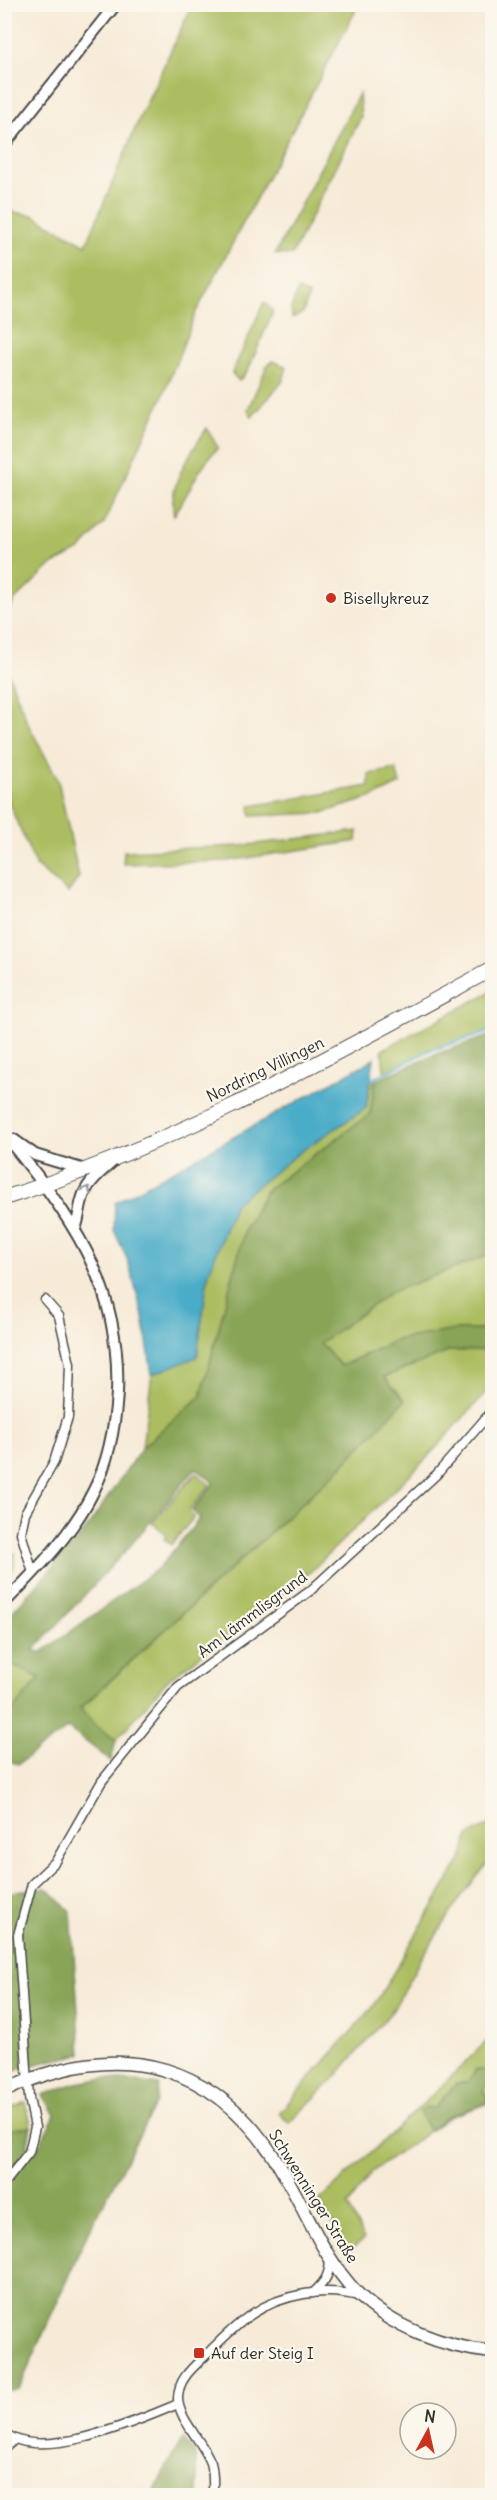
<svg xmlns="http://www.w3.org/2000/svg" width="497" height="2500" viewBox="0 0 497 2500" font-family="Delius,sans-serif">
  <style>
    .green { fill: #abbd60; stroke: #6b7446; stroke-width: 1.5 }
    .forest { fill: #88a456; stroke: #5a6840; stroke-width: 1.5; fill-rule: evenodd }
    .water { fill: #48acc8; stroke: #3a6c7a; stroke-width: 1.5 }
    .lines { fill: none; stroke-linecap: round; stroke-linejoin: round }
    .stream { stroke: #48acc8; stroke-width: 3 }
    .minor-casing { stroke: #4a4845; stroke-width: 11 }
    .tertiary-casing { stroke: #4a4845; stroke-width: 14 }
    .secondary-casing { stroke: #4a4845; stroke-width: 15 }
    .primary-casing { stroke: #4a4845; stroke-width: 16 }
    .minor { stroke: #fff; stroke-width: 8 }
    .tertiary { stroke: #fff; stroke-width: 10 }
    .secondary { stroke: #fff; stroke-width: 12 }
    .primary { stroke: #fff; stroke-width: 14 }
    .oneway { stroke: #a0a0a0 }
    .poi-dot { fill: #c8321e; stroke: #fbf7ec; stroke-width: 2 }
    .labels { text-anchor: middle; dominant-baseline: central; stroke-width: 4.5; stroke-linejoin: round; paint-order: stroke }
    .poi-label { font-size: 16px; fill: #2b2b2b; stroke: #fbf7ec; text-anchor: start }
    .street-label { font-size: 16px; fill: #2b2b2b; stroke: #fbf7ec }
  </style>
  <rect width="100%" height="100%" fill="#fbf7ec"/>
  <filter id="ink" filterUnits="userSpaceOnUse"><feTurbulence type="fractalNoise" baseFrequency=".0167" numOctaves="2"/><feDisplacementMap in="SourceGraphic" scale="12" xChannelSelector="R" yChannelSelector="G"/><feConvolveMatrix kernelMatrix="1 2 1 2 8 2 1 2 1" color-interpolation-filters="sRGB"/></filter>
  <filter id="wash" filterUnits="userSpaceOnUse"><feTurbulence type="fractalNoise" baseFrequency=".008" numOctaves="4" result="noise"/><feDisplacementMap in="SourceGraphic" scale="24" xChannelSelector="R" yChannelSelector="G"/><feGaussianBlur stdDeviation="1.35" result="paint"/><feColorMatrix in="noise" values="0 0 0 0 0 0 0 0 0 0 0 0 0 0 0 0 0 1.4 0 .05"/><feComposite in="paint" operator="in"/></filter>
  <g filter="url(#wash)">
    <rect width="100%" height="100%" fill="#f7ebd8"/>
    <g class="green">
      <polygon points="192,5 356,5 355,12 195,314 163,396 104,523 80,550 50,566 15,600 5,618 5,199 12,212 33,215 86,245 140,117"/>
      <polygon points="359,94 361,117 292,255 275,254"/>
      <polygon points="298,290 309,295 303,313 292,318 291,308"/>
      <polygon points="264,302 273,312 248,370 239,381 232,373"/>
      <polygon points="273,361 287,367 283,381 252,417 248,409 267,366"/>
      <path d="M207 428 218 448C198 467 190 492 174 515 167 485 191 453 207 428Z"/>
      <polygon points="4,661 27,722 58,780 79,877 68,893 36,866 5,794"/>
      <polygon points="396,769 400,784 373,797 322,813 251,816 250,806 369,786 369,774"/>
      <polygon points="358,831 357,841 228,861 123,864 124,851 240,846"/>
      <polygon points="492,991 492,1031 430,1050 389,1071 384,1070 382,1050"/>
      <polygon points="375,1081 370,1114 266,1190 245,1229 201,1396 142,1447 152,1374 197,1356 208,1275 235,1203 300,1152 366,1108 370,1083"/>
      <polygon points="492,1254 492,1330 457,1330 399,1339 341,1366 320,1343 391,1292"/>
      <polygon points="492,1350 492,1386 426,1459 304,1578 168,1680 116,1740 95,1725 80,1709 339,1469 405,1400 384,1377 450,1351"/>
      <polygon points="196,1473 210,1485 188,1512 194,1517 171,1545 164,1539 167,1535 152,1523"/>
      <polygon points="5,1551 15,1553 14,1566 5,1584"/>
      <polygon points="5,1661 40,1678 9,1715 5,1725"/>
      <polygon points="492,1823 492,1858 461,1897 419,1962 393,2010 333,2080 289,2123 279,2113 373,2007 463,1856 468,1836"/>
      <polygon points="492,2036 492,2084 487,2104 449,2117 371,2173 348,2206 364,2239 349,2251 319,2201 423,2104"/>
      <polygon points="26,2102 31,2126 5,2131 5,2111"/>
    </g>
    <g class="forest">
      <path d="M492 1035V1254L391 1292 320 1343 341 1366 399 1339 457 1330H492V1350L450 1351 384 1377 405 1400 339 1469 80 1708 95 1725 116 1740 111 1761 68 1728 18 1764 5 1760V1725L9 1715 40 1678 5 1661V1620L85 1531 142 1447 201 1396 245 1229 267 1190 370 1114 375 1081 430 1056ZM196 1468 214 1483 192 1511 200 1518 160 1567 42 1652 33 1651 129 1547Z"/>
      <polygon points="47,1888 71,1912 81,2054 19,2068 5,2077 4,1893"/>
      <polygon points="492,2065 492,2081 483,2091 487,2097 485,2104 448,2116 429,2130 419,2112 426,2107 434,2108 456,2084 468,2082 476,2070 490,2070"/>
      <polygon points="106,2078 159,2085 157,2101 82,2245 19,2389 5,2391 4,2131 31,2126 27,2148 35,2153 55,2115 43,2095 76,2083"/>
      <polygon points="183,2438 195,2454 199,2495 153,2495 164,2471"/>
    </g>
    <polygon class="water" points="374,1059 366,1108 300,1152 235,1203 208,1275 197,1357 152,1374 143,1316 128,1261 114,1230 115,1203"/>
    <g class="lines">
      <polyline class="stream" points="369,1081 430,1050 492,1031"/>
    </g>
  </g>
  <g filter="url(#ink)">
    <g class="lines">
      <g class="minor-casing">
        <g id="minor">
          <polyline points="33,1573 21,1533 25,1513 54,1462 68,1417 70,1364 59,1316 45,1300"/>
          <polyline points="4,2184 29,2152 35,2127 29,2098 18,1935 32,1884 56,1861 102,1781 178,1687 310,1591 437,1474 492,1411"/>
          <path d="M313 2293C325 2282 330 2275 330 2258"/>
          <path d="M4 2432C40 2464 139 2420 178 2404"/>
          <polyline points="4,2449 14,2440"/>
          <path d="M213 2496C213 2486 214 2473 211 2463 204 2443 178 2419 178 2398 178 2380 192 2368 204 2357 219 2342 234 2326 252 2314 282 2294 324 2287 358 2296"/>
        </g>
      </g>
      <g class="tertiary-casing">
        <g id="tertiary">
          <polyline points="4,145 116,4"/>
          <path d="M4 1134C70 1215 122 1284 117 1393 115 1426 109 1460 94 1490 73 1533 38 1569 4 1603"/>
          <polyline points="14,1140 35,1155 85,1170"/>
          <path d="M75 1229C79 1219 79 1210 82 1200 86 1183 101 1172 113 1161"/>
        </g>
      </g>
      <g class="secondary-casing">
        <path id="secondary" d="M4 2091C122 2035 221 2062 286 2177 308 2216 325 2260 357 2293 392 2328 444 2347 492 2352"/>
      </g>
      <g class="primary-casing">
        <path id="primary" d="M4 1198C176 1145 335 1054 492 969"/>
      </g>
      <use href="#minor" class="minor"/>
      <use href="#tertiary" class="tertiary"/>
      <use href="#secondary" class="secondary"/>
      <use href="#primary" class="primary"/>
    </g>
    <defs><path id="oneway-chevron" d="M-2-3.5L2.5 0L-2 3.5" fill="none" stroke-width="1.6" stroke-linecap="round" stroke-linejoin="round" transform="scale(1.5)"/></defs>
    <use class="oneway" href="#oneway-chevron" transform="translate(87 1190) rotate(-62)"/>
  </g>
  <g class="poi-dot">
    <circle cx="331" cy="598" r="6"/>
    <rect x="193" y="2347" width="12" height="12" rx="3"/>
  </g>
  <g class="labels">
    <g class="poi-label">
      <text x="343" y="598">Bisellykreuz</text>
      <text x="211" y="2353">Auf der Steig I</text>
    </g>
    <g class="street-label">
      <text transform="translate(265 1069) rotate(-26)">Nordring Villingen</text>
      <text transform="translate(252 1614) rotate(-37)">Am Lämmlisgrund</text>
      <text transform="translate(314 2196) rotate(58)">Schwenninger Straße</text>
    </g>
  </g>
  <rect width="497" height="2500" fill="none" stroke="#fbf7ec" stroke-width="24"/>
  <g transform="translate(428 2431) rotate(8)"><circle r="28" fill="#fbf7ec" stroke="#a8a59f" stroke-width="1.5"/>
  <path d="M0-4.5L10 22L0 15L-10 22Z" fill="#c8321e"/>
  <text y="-9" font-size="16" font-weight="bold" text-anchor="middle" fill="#2b2b2b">N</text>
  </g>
</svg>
